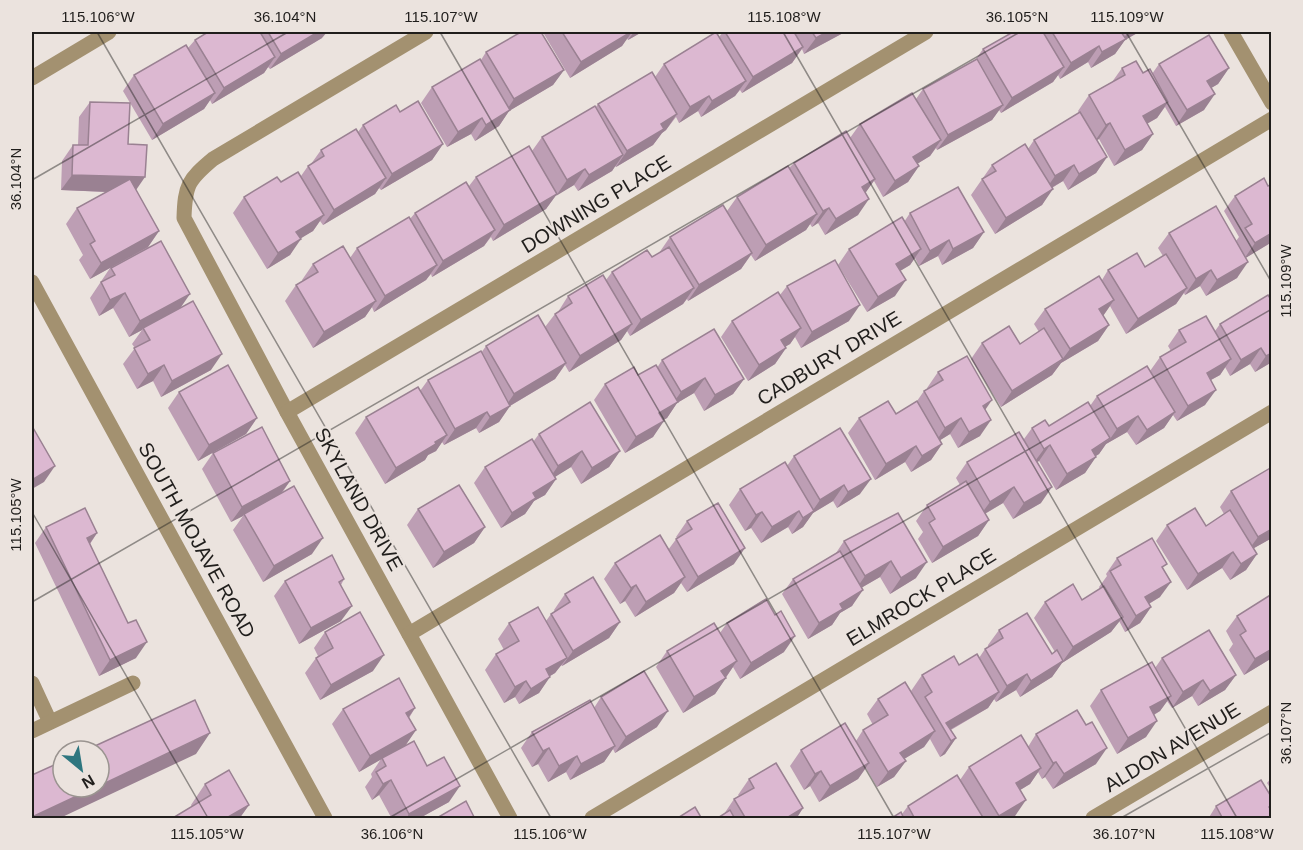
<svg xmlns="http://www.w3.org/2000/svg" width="1303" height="850" viewBox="0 0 1303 850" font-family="Helvetica,sans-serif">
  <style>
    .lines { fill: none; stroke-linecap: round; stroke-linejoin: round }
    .minor { stroke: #a39170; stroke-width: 15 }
    .wall { fill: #bd9eb4 }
    .shaded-wall { fill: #9a8192 }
    .building { fill: #dcb8d1; stroke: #9a8192; stroke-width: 1.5 }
    .ticks { fill: none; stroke: #201e1c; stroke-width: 1.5; stroke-opacity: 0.45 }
    .labels { text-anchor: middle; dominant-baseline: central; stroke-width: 4.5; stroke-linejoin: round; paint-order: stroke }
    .street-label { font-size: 20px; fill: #201e1c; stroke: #ebe3de }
    .neatline { fill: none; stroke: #201e1c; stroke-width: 2 }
    .ticks-label { font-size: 15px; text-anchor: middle; fill: #201e1c }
  </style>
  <rect width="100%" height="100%" fill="#ebe3de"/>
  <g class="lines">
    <g class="minor">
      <path d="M426 32 213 159C188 180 185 185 184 218L287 412 510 818"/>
      <polyline points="1231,32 1272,103"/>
      <polyline points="32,78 109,32"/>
      <polyline points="32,282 325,818"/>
      <polyline points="287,412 926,32"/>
      <polyline points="409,634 1272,119"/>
      <polyline points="32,683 50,722"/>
      <polyline points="32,731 133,683"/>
      <polyline points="592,818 1272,412"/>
      <polyline points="1093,818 1272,712"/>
    </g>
  </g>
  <g class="wall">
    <polygon points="208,32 318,32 322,38 270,69 268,67 264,73 212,104 210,100 204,109 152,140 123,91 134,75 188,48 195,40"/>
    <polygon points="546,32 642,32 628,40 627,38 622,46 570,78 544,34"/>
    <polygon points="723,32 845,32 804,54 802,49 792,63 742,93 740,90 735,96 701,117 698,111 679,123 676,117 666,130 662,133 653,145 616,167 615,166 612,171 578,191 574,185 556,195 546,209 493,241 491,237 484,246 432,277 431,274 426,280 374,312 372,307 365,317 313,348 285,301 296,285 303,281 302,280 313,264 350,258 357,248 410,219 415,213 469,186 476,177 532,151 542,137 595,108 598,104 655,77 664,64 719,37"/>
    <polygon points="1013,32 1139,32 1125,40 1115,54 1091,68 1088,62 1060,79 1058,75 1053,82 1001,113 999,110 992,120 937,150 936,148 930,156 917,164 919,166 908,182 883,197 874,181 865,193 858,215 825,235 818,223 812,227 810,224 806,230 755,261 751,255 741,269 688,301 687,299 683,304 630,336 627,331 621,340 569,372 565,365 555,379 510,406 499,422 479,433 476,428 444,445 442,442 436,451 428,455 425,460 385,484 355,433 366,417 420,391 428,380 481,353 486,346 545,327 555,314 558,312 568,296 606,280 612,272 652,257 659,253 670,237 727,211 737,197 789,168 794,163 850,138 860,124 916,99 923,89 976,59 983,49"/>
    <polygon points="486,52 564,70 553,85 509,111 499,126 475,141 471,134 447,147 421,103 432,87 481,60"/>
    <polygon points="1159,64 1229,68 1218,84 1211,88 1204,110 1176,126 1165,107 1157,118 1147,124 1153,134 1142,150 1114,166 1099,139 1097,140 1107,157 1096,173 1068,190 1063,181 1052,188 1042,205 995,234 971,195 992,165 1028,149 1034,140 1079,113 1078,111 1089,95 1112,82 1122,68 1152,74"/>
    <polygon points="90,102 128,144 136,190 159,231 148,247 180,308 211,370 161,397 153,381 137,389 123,364 135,348 132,344 142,330 129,337 113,308 99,316 90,298 110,268 90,279 79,260 83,255 66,224 77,208 106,192 61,190 62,161 73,145 78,145 79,117"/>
    <polygon points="400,112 443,144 432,160 381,190 379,188 375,194 323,225 320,221 313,231 300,238 290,255 267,269 233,213 244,197 281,182 301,176 308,166 311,164 321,150 358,132 363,125"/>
    <polygon points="1272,184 1272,242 1245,258 1237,278 1206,296 1200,286 1185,295 1184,293 1176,304 1126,334 1110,306 1103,316 1109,325 1098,341 1061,363 1052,375 1001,407 971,359 982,343 1020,344 1039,332 1034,324 1045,309 1102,280 1108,270 1145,267 1163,256 1158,248 1169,233 1236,241 1239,237 1224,211 1235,196 1268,186"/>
    <polygon points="910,213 984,232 973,248 942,265 938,256 919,266 915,258 910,265 900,271 895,296 867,312 838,265 849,249 904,222"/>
    <polygon points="787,286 849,321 801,348 795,337 790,344 785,346 786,348 775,364 748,381 721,337 732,321 780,295"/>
    <polygon points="1272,301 1272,362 1255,372 1250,364 1230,376 1225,367 1220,375 1211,380 1205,405 1177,421 1173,415 1164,428 1136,445 1127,432 1106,444 1099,454 1096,456 1085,473 1056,490 1039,461 1037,462 1041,503 1013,519 1003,503 985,514 989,520 978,536 932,563 918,539 923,532 916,521 927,505 960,485 956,478 967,462 1024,439 1032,428 1049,426 1090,406 1097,396 1150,371 1160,357 1171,351 1168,346 1179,330 1215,331 1220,324"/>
    <polygon points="662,360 744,379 733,394 704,411 694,393 677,403 667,418 663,420 653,437 625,453 594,400 605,384 638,375 657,368"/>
    <polygon points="938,372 985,410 980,436 958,448 950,434 940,440 942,444 931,460 911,472 905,462 875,480 848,433 859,418 896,414 917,401 924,391 928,389 927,388"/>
    <polygon points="179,392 257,418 246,434 198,461 168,408"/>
    <polygon points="539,434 620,451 609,467 581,484 571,467 554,477 556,479 545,495 534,501 525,514 501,528 474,483 485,467 533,442"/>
    <polygon points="213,453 290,481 282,493 312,554 263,582 233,530 243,516 231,522 202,469"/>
    <polygon points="794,456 860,494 837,508 833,501 813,513 803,527 792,534 788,527 761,543 751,528 745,531 729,505 740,489 787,466"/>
    <polygon points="1231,491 1272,538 1254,548 1257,554 1246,570 1230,580 1222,568 1187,590 1156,541 1167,525 1206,526 1224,514 1220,507"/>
    <polygon points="418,509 485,527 474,543 433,568 407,525"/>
    <polygon points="898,513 916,578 890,594 880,577 861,588 852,606 840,613 832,625 808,639 782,594 793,579 836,553 844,541"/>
    <polygon points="687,521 734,564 687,592 681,583 674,593 635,617 625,601 620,604 604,579 615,563 668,550 677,538 676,537"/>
    <polygon points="46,527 97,533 90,544 136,658 99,676 35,543"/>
    <polygon points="1117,558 1163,569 1160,597 1149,604 1151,607 1140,623 1125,632 1119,621 1111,632 1062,663 1052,677 1020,697 1016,690 996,702 994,699 988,708 951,730 956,738 945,754 940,757 930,739 924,747 904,759 906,761 894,777 877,787 866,768 858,779 819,802 810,786 804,790 790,766 801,750 856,741 863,730 873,725 867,714 878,699 919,705 911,691 922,675 959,665 979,658 985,649 988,647 988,645 999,630 1052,654 1055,652 1034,618 1045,602 1082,600 1100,589 1099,587 1107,576 1106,574"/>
    <polygon points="344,579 341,585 341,621 299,644 274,596 285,581"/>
    <polygon points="565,594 620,622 609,638 562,666 561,665 555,673 550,676 539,693 519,704 515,697 504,703 485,670 496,654 504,650 498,639 509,623 546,621 551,614 555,612 554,610"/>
    <polygon points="1272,594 1272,658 1244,675 1229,650 1233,644 1226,631 1237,616"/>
    <polygon points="727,623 784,652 740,679 733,667 715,694 683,713 656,667 667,651 720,633"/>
    <polygon points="325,632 373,671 320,700 305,673 316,658 318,656 314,648"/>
    <polygon points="1162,658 1236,675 1225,690 1198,706 1192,696 1172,708 1167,701 1160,711 1154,715 1146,737 1117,754 1090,706 1101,690 1155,668"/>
    <polygon points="601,697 657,727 615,753 613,749 604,762 570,780 566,772 548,782 538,764 532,767 521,748 532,732 594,708"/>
    <polygon points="415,708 409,718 416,730 405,746 427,766 449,802 418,819 392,819 379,795 372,800 365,787 372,777 371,774 381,759 359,772 332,724 343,709"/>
    <polygon points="1036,734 1096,764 1053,789 1045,777 1042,779 1038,772 1030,784 1020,790 1015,816 1010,819 890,819 902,814 908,806 960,780 969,767 1028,747"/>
    <polygon points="1272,777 1272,791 1267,783"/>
    <polygon points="749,779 803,808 796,819 716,819 724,814 734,799 739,796 738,795"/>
    <polygon points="205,784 249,805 239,819 171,819 192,807 191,805"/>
    <polygon points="1272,798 1272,808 1270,810 1272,819 1208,819 1216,806"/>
  </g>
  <g class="shaded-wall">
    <polygon points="318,32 327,32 322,38 270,69 281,54"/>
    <polygon points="631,32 632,32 622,46 570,78 581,62"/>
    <polygon points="634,32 642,32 628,40"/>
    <polygon points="827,32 845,32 804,54 816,38"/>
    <polygon points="1128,32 1139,32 1125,40 1115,54 1091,68 1102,52 1122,41"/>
    <polygon points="1099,46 1088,62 1060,79 1071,63"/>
    <polygon points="803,47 792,63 742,93 753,77"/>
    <polygon points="275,57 264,73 212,104 224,88"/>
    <polygon points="1064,67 1053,82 1001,113 1012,98"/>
    <polygon points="1229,68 1218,84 1196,97 1207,81"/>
    <polygon points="564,70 553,85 509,111 499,126 475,141 486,125 504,114 514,99"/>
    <polygon points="746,81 735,96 701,117 712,101"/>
    <polygon points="215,93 204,109 152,140 163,124"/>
    <polygon points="1215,94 1204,110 1176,126 1187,110"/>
    <polygon points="709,96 698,111 679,123 690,107"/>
    <polygon points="1168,102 1157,118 1132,132 1143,116"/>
    <polygon points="1003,105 992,120 937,150 948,135"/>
    <polygon points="677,114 666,130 662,133 653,145 616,167 627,151 661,124"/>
    <polygon points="482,118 471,134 447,147 458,132"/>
    <polygon points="1110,123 1099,139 1095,141 1106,125"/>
    <polygon points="1153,134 1142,150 1114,166 1125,150"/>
    <polygon points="941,140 930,156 902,173 913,157"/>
    <polygon points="443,144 432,160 381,190 392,174"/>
    <polygon points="623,155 612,171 578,191 589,175"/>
    <polygon points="1107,157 1096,173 1068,190 1079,174"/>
    <polygon points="1074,165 1063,181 1044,192 1055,176"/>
    <polygon points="919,166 908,182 883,197 895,181"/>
    <polygon points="585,169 574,185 556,196 567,180"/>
    <polygon points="72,175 145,177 134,193 61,190"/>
    <polygon points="386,178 375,194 323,225 334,210"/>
    <polygon points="875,179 864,195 862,187"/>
    <polygon points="1053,189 1042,205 995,234 1006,218"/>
    <polygon points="557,194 546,209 493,241 504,225"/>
    <polygon points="869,199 858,215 825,235 836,219"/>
    <polygon points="829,208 818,223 812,227 823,211"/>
    <polygon points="817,214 806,230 755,261 766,245"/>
    <polygon points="324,215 313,231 285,248 296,232"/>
    <polygon points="495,230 484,246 432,277 443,261"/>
    <polygon points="159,231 148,247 90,279 101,263"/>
    <polygon points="984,232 973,248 942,265 953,249"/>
    <polygon points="1272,233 1272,242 1244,259 1255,243"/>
    <polygon points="301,239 290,255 267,269 278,253"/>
    <polygon points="949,240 938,256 919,266 930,251"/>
    <polygon points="921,249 910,265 885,280 896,264"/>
    <polygon points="752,253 741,269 688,301 699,285"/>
    <polygon points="1248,262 1237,278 1206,296 1217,280"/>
    <polygon points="437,265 426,280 374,312 385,296"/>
    <polygon points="1211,270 1200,286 1185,295 1196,279"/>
    <polygon points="906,280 895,296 867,312 878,297"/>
    <polygon points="694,288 683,304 630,336 641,320"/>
    <polygon points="1187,288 1176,304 1126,334 1138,319"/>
    <polygon points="125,293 113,308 99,316 110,300"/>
    <polygon points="190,294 179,310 143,328 142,330 129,337 140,321"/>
    <polygon points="1114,300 1103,316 1099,309"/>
    <polygon points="376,301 365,317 313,348 324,332"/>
    <polygon points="860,305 849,321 801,348 812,332"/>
    <polygon points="632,324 621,340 569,372 580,356"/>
    <polygon points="1109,325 1098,341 1061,363 1052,375 1001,407 1012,391 1061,361 1070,349"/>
    <polygon points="801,328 790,344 770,356 781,340"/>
    <polygon points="786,348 775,364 748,381 759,365"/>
    <polygon points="1261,348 1250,364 1230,376 1241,360"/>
    <polygon points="1272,353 1272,362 1255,372 1266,356"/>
    <polygon points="222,354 211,370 161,397 172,381"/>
    <polygon points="1231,359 1220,375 1196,388 1207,373"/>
    <polygon points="566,363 555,379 503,410 514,394"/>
    <polygon points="164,365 153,381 137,389 148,374"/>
    <polygon points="705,378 694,393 677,403 667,418 648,429 659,413 671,406 681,392"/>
    <polygon points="744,379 733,394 704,411 715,395"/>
    <polygon points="1216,390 1205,405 1177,421 1188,406"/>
    <polygon points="992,400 981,416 983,406"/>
    <polygon points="510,406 499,422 479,433 490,417"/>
    <polygon points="487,412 476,428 444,445 455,429"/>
    <polygon points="1175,412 1164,428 1136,445 1147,430"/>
    <polygon points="1138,416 1127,432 1106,444 1099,454 1081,465 1092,450 1110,439 1117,429"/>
    <polygon points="257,418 246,434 198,461 209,445"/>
    <polygon points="961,418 950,434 934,444 945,428"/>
    <polygon points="991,420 980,436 958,448 969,432"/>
    <polygon points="664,421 653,437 625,453 636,437"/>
    <polygon points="447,435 436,451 428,455 425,460 385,484 396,468 435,442"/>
    <polygon points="942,444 931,460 911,472 922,456"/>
    <polygon points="1050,445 1039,461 1033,464 1044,449"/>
    <polygon points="916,446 905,462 875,480 886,464"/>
    <polygon points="582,451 571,467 547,482 558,466"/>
    <polygon points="620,451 609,467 581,484 592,468"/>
    <polygon points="1096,457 1085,473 1056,490 1067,474"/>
    <polygon points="55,466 44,482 32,489 32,480"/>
    <polygon points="556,479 545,495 534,501 525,514 501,528 512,513 533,493"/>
    <polygon points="871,479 860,494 837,508 848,492"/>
    <polygon points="290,481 279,496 244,514 243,516 231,522 242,507"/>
    <polygon points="844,485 833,501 813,513 803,527 792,534 803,518 811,513 820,500"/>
    <polygon points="1014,487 1003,503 979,517 990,502"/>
    <polygon points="1052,487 1041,503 1013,519 1024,503"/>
    <polygon points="799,511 788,527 761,543 772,527"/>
    <polygon points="762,512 751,528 745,531 756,515"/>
    <polygon points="989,520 978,536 932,563 943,547"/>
    <polygon points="485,527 474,543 433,568 444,552"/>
    <polygon points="1272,529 1272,538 1247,552 1258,537"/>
    <polygon points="97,533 86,549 87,538"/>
    <polygon points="323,538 312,554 263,582 274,566"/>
    <polygon points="745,548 734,564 687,592 698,577"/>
    <polygon points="1233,552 1222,568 1187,590 1198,574"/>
    <polygon points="1257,554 1246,570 1230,580 1241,564"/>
    <polygon points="891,561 880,577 854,592 865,576"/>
    <polygon points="927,562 916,578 890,594 901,578"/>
    <polygon points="685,577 674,593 635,617 646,602"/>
    <polygon points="1171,582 1160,597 1133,613 1145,597"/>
    <polygon points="636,585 625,601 620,604 631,588"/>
    <polygon points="863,590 852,606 840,613 832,625 808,639 819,623 840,604"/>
    <polygon points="352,606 341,621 299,644 311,628"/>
    <polygon points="1151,607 1140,623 1125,632 1136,616"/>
    <polygon points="1123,617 1111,632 1062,663 1052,677 1020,697 1031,681 1063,661 1073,647"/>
    <polygon points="620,622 609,638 562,666 573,651"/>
    <polygon points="795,636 784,652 740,679 751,663"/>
    <polygon points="147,642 136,658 99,676 110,660"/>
    <polygon points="1272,649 1272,658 1244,675 1255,659"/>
    <polygon points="384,655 373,671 320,700 331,685"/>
    <polygon points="567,658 555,673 535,685 546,669"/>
    <polygon points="737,661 726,677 710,687 721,671"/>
    <polygon points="1027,674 1016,690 996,702 1007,686"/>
    <polygon points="1236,675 1225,690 1198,706 1210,691"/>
    <polygon points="550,677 539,693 519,704 531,689"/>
    <polygon points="726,678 715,694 683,713 694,697"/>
    <polygon points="1203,680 1192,696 1172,708 1183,692"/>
    <polygon points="526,681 515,697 504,703 515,687"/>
    <polygon points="999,692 988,708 946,732 946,723"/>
    <polygon points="1171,696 1160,711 1139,723 1150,707"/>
    <polygon points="415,708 404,724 406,713"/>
    <polygon points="668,711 657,727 615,753 626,737"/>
    <polygon points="1157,721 1146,737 1117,754 1128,738"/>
    <polygon points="416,730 405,746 359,772 370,756"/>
    <polygon points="935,731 924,747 889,768 900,753"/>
    <polygon points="210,733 196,754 58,819 32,819 32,817 96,787 99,787 99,786"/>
    <polygon points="956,738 945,754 940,757 951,741"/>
    <polygon points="615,746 604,762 570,780 581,764"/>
    <polygon points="549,748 538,764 532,767 543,751"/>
    <polygon points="1107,748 1096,764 1053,789 1064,774"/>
    <polygon points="577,756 566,772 548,782 559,766"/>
    <polygon points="906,761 894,777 877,787 888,772"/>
    <polygon points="1056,762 1045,777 1042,779 1053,763"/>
    <polygon points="869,763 858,779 819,802 830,786"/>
    <polygon points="1041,768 1030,784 1005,799 1016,783"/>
    <polygon points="821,771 810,786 804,790 815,774"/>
    <polygon points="391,780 379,795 372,800 383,784"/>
    <polygon points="460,786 449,802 418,819 406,819 409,814"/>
    <polygon points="1026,800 1015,816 1010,819 997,819 999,816"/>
    <polygon points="249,805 239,819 227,819 228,817"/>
    <polygon points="803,808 796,819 785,819"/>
  </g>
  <g class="building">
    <polygon points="208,32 260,32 275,57 224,88 195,40"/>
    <polygon points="268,32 318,32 281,54"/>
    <polygon points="521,32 541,32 564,70 514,99 486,52"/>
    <polygon points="562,32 631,32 581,62"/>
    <polygon points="716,32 746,81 712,101 709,96 690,107 664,64"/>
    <polygon points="725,32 794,32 803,47 753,77"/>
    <polygon points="812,32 827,32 816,38"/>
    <polygon points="1013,32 1043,32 1064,67 1012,98 983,49"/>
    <polygon points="1052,32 1121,32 1126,39 1102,52 1099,46 1071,63"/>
    <polygon points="1209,35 1229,68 1207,81 1215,94 1187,110 1159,64"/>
    <polygon points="186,45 215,93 163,124 134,75"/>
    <polygon points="480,59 510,110 486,125 482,118 458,132 432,87"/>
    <polygon points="977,59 1003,105 948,135 923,89"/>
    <polygon points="1136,61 1143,73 1150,69 1168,102 1143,116 1153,134 1125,150 1110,123 1106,125 1089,95 1125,75 1122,68"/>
    <polygon points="652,72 677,114 661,124 664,129 627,151 598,104"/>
    <polygon points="912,93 941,140 913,157 919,166 895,181 860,124"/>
    <polygon points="418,101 443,144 392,174 363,125 396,105 400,112"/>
    <polygon points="90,102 130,103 128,144 147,145 145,177 72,175 73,145 88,145"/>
    <polygon points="595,106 623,155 589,175 585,169 567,180 542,137"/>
    <polygon points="1080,112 1107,157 1079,174 1074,165 1055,176 1034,140"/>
    <polygon points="356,129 386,178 334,210 308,166 324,156 321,150"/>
    <polygon points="846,131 875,179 862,187 869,199 836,219 829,208 823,211 794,163"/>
    <polygon points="1025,144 1053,189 1006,218 982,179 996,171 992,165"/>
    <polygon points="529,146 557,194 504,225 476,177"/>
    <polygon points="788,166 817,214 766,245 737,197"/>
    <polygon points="298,172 324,215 296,232 301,239 278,253 244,197 277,177 281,182"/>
    <polygon points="1264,178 1268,186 1272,184 1272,233 1255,243 1245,228 1252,224 1235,196"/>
    <polygon points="130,179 159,231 101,263 90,244 95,241 77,208"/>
    <polygon points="466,182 495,230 443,261 415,213"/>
    <polygon points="958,187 984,232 953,249 949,240 930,251 910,213"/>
    <polygon points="723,205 752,253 699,285 670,237"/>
    <polygon points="1216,206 1248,262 1217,280 1211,270 1196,279 1169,233"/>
    <polygon points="409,217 437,265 385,296 357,248"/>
    <polygon points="902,217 921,249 896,264 906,280 878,297 849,249"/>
    <polygon points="161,241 190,294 140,321 125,293 110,300 101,282 115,275 111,268"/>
    <polygon points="343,246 376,301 324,332 296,285 318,272 313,264"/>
    <polygon points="669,247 694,288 641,320 612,272 647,250 652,257"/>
    <polygon points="1137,253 1145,267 1166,254 1187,288 1138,319 1108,270"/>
    <polygon points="835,260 860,305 812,332 787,286"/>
    <polygon points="603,275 632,324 580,356 555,314 572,303 568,296"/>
    <polygon points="1099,276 1114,300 1099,309 1109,325 1070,349 1045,309"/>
    <polygon points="778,292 801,328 781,340 786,348 759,365 732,321"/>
    <polygon points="1268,295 1272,301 1272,353 1266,356 1261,348 1241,360 1220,324"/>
    <polygon points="193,301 222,354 172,381 164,365 148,374 134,348 150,340 143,328"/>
    <polygon points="538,315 566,363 514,394 486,346"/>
    <polygon points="1206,316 1231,359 1207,373 1216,390 1188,406 1160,357 1186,342 1179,330"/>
    <polygon points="1009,326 1020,344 1044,328 1063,359 1012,391 982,343"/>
    <polygon points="714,329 744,379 715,395 705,378 681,392 662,360"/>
    <polygon points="481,351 510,406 490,417 487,412 455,429 428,380"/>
    <polygon points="967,356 992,400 983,406 991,420 969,432 961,418 945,428 924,391 943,380 938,372"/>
    <polygon points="228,365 257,418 209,445 179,392"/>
    <polygon points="656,365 678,402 659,413 664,421 636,437 605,384 634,367 638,375"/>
    <polygon points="1147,366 1175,412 1147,430 1138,416 1117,429 1097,396"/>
    <polygon points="418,387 447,435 435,442 436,444 396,468 366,417"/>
    <polygon points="888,401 896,414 917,401 942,444 922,456 916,446 886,464 859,418"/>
    <polygon points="590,402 620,451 592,468 582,451 558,466 539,434"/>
    <polygon points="1088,402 1110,438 1092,450 1096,457 1067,474 1050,445 1044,449 1032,428 1045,420 1049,426"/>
    <polygon points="32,426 55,466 32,480"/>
    <polygon points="262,427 290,481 242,507 213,453"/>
    <polygon points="840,428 871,479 848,492 844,485 820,500 794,456"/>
    <polygon points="1019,432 1052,487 1024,503 1014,487 990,502 967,462"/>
    <polygon points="532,439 556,479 533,493 536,498 512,513 485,467"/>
    <polygon points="785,462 814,511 803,518 799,511 772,527 762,512 756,515 740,489"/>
    <polygon points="1272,467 1272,529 1258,537 1231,491"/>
    <polygon points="966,481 989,520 943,547 929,523 935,519 927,505"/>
    <polygon points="459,485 485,527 444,552 418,509"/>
    <polygon points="294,486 323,538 274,566 244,514"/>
    <polygon points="718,503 745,548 698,577 676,539 692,529 687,521"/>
    <polygon points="85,508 97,533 87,538 128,623 136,620 147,642 110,660 46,527"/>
    <polygon points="1195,508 1206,526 1230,510 1257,554 1241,564 1233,552 1198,574 1167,525"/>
    <polygon points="898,513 927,562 901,578 891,561 865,576 844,541"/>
    <polygon points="660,535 685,577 646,602 636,585 631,588 615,563"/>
    <polygon points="1152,538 1167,564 1162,567 1171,582 1145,597 1151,607 1136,616 1110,571 1121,565 1117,558"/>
    <polygon points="840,551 863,590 840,604 843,609 819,623 793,579"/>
    <polygon points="332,555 344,579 339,582 352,606 311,628 285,581"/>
    <polygon points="593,577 620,622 573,651 551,614 570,602 565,594"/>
    <polygon points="1073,584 1082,600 1104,586 1123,617 1073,647 1045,602"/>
    <polygon points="1272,594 1272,649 1255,659 1240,635 1246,631 1237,616"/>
    <polygon points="766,599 775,615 781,611 795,636 751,663 727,623"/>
    <polygon points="538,607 567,658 546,669 550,677 531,689 526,681 515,687 496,654 519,641 509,623"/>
    <polygon points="360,612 384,655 331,685 316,658 333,648 325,632"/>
    <polygon points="1027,613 1052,654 1057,650 1063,661 1031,681 1027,674 1007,686 985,649 1003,638 999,630"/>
    <polygon points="714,623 737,661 721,671 726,678 694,697 667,651"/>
    <polygon points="1209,630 1236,675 1210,691 1203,680 1183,692 1162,658"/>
    <polygon points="977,654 999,692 946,723 956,738 951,741 925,697 932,692 922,675 954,656 959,665"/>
    <polygon points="1152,662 1171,696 1150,707 1157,721 1128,738 1101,690"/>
    <polygon points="644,671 668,711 626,737 601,697"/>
    <polygon points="399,678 415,708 406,713 416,730 370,756 343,709"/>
    <polygon points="905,682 935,731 900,753 906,761 888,772 863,730 888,715 878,699"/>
    <polygon points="195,700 210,733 99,786 99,751 84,751"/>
    <polygon points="590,700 615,746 581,764 577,756 559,766 549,748 543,751 532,732"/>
    <polygon points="1077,710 1086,725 1092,722 1107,748 1064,774 1056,762 1053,763 1036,734"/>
    <polygon points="845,723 869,763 830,786 821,771 815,774 801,750"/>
    <polygon points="1021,735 1041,768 1016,783 1026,800 999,816 969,767"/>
    <polygon points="414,741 427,766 444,757 460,786 409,814 391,780 383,784 376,772 386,766 382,758"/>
    <polygon points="63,761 63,787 96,787 32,817 32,775"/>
    <polygon points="776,763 803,808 785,819 746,819 734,799 754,788 749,779"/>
    <polygon points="229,770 249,805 228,817 229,819 171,819 211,795 205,784"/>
    <polygon points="957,775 984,819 915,819 908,806"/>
    <polygon points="1261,780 1272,798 1272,805 1269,807 1272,812 1272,819 1223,819 1216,806"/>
    <polygon points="466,801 475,819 435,819"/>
    <polygon points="695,807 702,819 676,819"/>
    <polygon points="730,810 735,819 716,819"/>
    <polygon points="901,812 904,819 890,819"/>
  </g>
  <path class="ticks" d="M97 32 551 818M440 32 894 818M783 32 1237 818M1126 32 1272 283M32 180 288 32M32 512 208 818M32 602 1020 32M389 818 1272 309M1121 818 1272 732"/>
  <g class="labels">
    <g class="street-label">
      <text transform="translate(596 204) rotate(-31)">DOWNING PLACE</text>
      <text transform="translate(829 358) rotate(-31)">CADBURY DRIVE</text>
      <text transform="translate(359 499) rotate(61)">SKYLAND DRIVE</text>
      <text transform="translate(197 540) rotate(61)">SOUTH MOJAVE ROAD</text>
      <text transform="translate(921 597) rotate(-31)">ELMROCK PLACE</text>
      <text transform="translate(1172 747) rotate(-31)">ALDON AVENUE</text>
    </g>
  </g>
  <rect width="1303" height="850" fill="none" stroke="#ebe3de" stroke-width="66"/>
  <g transform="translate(81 769) rotate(150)"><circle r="28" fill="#ebe3de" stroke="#9a9490" stroke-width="1.5"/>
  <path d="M0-4.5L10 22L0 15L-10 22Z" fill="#2e767f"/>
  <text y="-9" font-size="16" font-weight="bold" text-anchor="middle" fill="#201e1c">N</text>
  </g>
  <rect x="33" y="33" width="1237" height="784" class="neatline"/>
  <g class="ticks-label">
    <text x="98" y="22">115.106°W</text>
    <text x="285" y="22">36.104°N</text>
    <text x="441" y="22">115.107°W</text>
    <text x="784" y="22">115.108°W</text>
    <text x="1017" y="22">36.105°N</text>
    <text x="1127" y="22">115.109°W</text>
    <text transform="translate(16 179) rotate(-90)" y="5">36.104°N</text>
    <text transform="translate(1286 281) rotate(-90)" y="5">115.109°W</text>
    <text transform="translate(16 515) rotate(-90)" y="5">115.105°W</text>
    <text transform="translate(1286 733) rotate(-90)" y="5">36.107°N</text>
    <text x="207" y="839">115.105°W</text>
    <text x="392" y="839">36.106°N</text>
    <text x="550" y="839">115.106°W</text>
    <text x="894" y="839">115.107°W</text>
    <text x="1124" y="839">36.107°N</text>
    <text x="1237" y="839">115.108°W</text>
  </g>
</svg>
